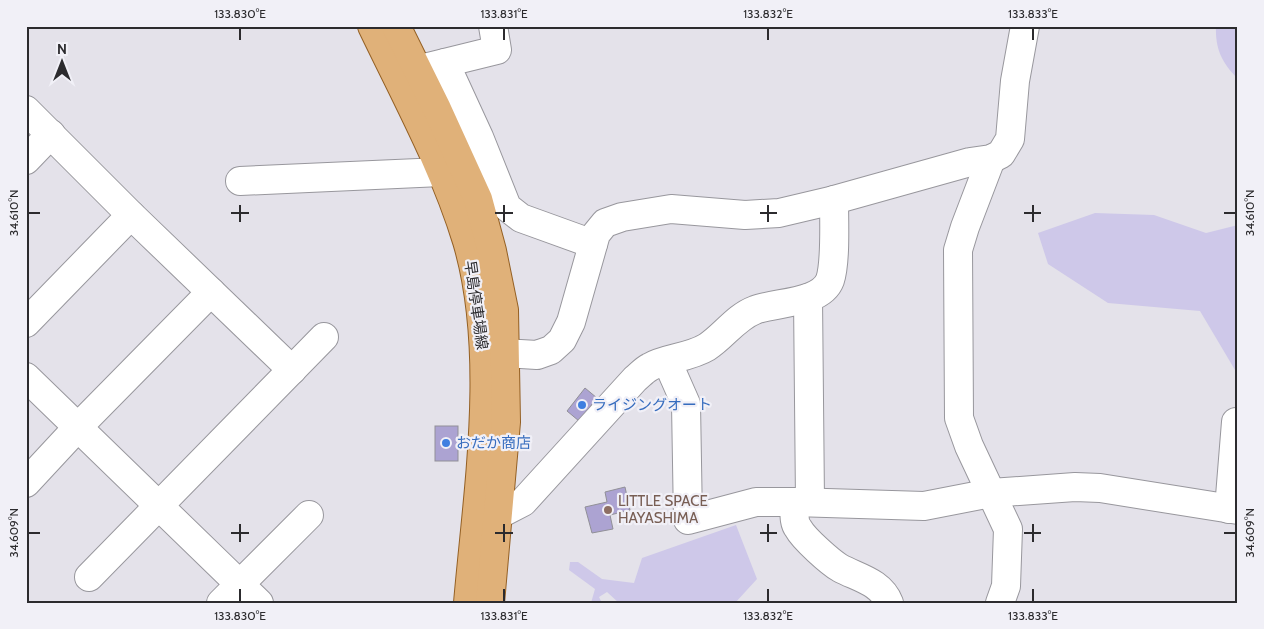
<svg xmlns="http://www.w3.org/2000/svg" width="1264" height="629" viewBox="0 0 1264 629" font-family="Cabin,'Noto Sans JP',sans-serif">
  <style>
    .green { fill: #cec8e9 }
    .building { fill: #aca3d2; stroke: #919097 }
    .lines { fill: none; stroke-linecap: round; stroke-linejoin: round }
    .minor-casing { stroke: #98979d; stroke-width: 30 }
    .major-casing { stroke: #946024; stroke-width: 30 }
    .minor { stroke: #fff; stroke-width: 28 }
    .major { stroke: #e0b179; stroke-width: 28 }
    .ticks { fill: none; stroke: #2c2b2e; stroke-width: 2 }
    .shop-dot { fill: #3f7fe0; stroke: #f1f0f7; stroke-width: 2 }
    .education-dot { fill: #8d6e63; stroke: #f1f0f7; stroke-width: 2 }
    .labels { text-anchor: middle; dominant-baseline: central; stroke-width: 4.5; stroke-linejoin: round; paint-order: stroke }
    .street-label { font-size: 15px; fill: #2c2b2e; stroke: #f1f0f7 }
    .shop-label { font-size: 15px; fill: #366cbe; stroke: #f1f0f7; text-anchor: start }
    .education-label { font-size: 15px; fill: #785e54; stroke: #f1f0f7; text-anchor: start }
    .neatline { fill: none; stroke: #2c2b2e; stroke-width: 2 }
    .ticks-label { font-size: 12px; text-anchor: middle; fill: #2c2b2e }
  </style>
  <rect width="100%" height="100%" fill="#e4e2ea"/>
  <g class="green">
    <path d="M1216 26H1238V79C1222 63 1215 49 1216 26Z"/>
    <polygon points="1095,213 1154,215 1206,233 1238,225 1238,375 1200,311 1108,303 1048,264 1038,233"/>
    <polygon points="736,525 757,579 735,603 619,603 607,592 599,597 602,603 591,603 595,589 569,570 570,562 578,562 602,579 634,583 642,558"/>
  </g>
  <g class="building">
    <polygon points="585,388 597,398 579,421 567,411"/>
    <rect x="435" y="426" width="23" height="35"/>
    <polygon points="625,487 630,510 610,515 613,529 592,533 585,507 607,502 605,492"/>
  </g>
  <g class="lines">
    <g class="minor-casing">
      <g id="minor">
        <polyline points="445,63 479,137 507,207 521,218 593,244"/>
        <polyline points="428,67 497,50 493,26"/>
        <polyline points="26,110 131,215 292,370"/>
        <polyline points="991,159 965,227 958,250 959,418 969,446 1008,529 1006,586 1000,603"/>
        <polyline points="26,160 51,134"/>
        <polyline points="240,181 441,172"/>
        <polyline points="808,298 810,502"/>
        <polyline points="26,323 131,215"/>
        <polyline points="505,353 537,355 551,350 562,340 571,322 596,234 605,223 622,217 671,209 745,215 779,213 834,200 970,162 991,159 1001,154 1010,139 1015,81 1025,26"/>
        <polyline points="667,361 686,404 688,520 756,502 794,502 924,506 991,493 1075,487 1100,488 1238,510"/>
        <polyline points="26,377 259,603"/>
        <polyline points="26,483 78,427 211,292"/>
        <path d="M794 502C795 510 793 522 798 528 804 539 830 562 840 568 859 578 881 582 889 603"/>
        <polyline points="1229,509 1236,422"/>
        <path d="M477 513 498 515 523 502 635 379C640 375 644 370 650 367 665 358 689 358 707 347 724 336 736 317 755 310 775 302 821 304 830 280 836 262 834 220 834 200"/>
        <polyline points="89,577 324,337"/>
        <polyline points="221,603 309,515"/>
      </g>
    </g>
    <g class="major-casing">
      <g id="major">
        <path d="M372 26C406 97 444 166 467 241 500 353 478 488 468 603"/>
        <polyline points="396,26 437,109 478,199 492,251 504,310 506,422 490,603"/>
      </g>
    </g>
    <use href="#minor" class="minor"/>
    <use href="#major" class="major"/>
  </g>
  <path class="ticks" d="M240 28V40M504 28V40M768 28V40M1033 28V40M240 205V222M504 205V222M768 205V222M1033 205V222M28 213H40M231 213H249M495 213H513M760 213H777M1024 213H1041M1224 213H1236M240 524V542M504 524V542M768 524V542M1033 524V542M28 533H40M231 533H249M495 533H513M760 533H777M1024 533H1041M1224 533H1236M240 589V602M504 589V602M768 589V602M1033 589V602"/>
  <g class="shop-dot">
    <circle cx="582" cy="405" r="5"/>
    <circle cx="446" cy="443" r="5"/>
  </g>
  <circle class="education-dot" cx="608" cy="510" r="5"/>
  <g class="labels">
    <g class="street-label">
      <text transform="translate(476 305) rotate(82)">早島停車場線</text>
    </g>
    <g class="shop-label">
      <text x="592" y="405">ライジングオート</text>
      <text x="456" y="443">おだか商店</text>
    </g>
    <g class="education-label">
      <text x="618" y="501">LITTLE SPACE<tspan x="618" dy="17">HAYASHIMA</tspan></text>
    </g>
  </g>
  <rect width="1264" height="629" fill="none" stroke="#f1f0f7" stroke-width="55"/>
  <g transform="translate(62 62)" stroke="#f1f0f7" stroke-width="4" paint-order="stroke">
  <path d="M0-4L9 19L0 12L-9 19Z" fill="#2c2b2e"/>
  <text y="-8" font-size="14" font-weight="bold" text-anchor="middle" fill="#2c2b2e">N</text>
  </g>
  <rect x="28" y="28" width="1208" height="574" class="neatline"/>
  <g class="ticks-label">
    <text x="240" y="18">133.830°E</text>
    <text x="504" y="18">133.831°E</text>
    <text x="768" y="18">133.832°E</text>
    <text x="1033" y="18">133.833°E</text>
    <text transform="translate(14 213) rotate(-90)" y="4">34.610°N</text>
    <text transform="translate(1250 213) rotate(-90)" y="4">34.610°N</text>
    <text transform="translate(14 533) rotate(-90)" y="4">34.609°N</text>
    <text transform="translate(1250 533) rotate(-90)" y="4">34.609°N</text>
    <text x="240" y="620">133.830°E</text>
    <text x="504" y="620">133.831°E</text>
    <text x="768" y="620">133.832°E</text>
    <text x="1033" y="620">133.833°E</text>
  </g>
</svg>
